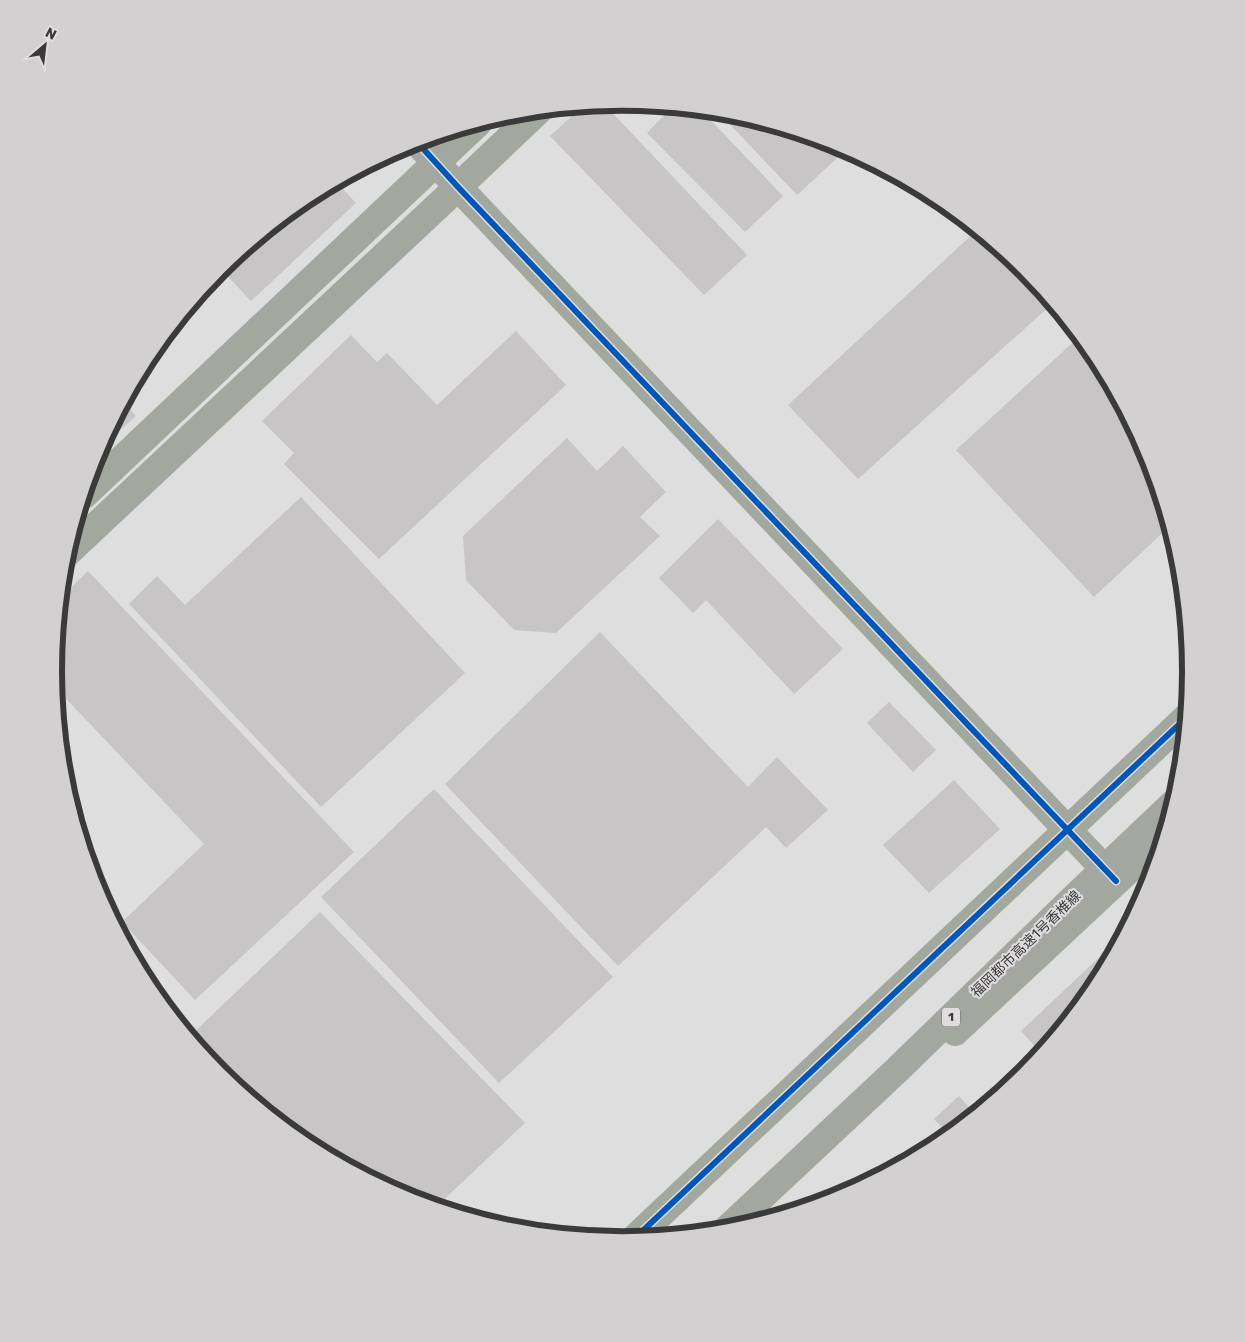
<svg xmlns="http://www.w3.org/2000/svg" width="1245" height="1342" viewBox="0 0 1245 1342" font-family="Rubik,'Noto Sans JP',sans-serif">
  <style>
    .building { fill: #c7c5c6 }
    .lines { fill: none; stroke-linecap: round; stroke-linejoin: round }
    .secondary { stroke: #a3a89f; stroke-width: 28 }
    .highway-bridge { stroke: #a3a7a0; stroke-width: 28 }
    .cycleway-casing { stroke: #e0dddf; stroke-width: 9 }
    .cycleway { stroke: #0057b8; stroke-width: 6 }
    .labels { text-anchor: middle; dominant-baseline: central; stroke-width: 4; stroke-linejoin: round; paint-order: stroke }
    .shield { fill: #e0dddf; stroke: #6c6b6c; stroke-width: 1 }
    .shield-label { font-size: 12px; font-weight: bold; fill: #3b3a3b }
    .street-label { font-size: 14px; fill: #3b3a3b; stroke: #e0dddf }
    .rim { fill: none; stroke: #3b3a3b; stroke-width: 6 }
  </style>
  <rect width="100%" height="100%" fill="#dfdedf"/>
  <g class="building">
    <polygon points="604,104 747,255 704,295 550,136 583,106"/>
    <polygon points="672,107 701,110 783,196 745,232 647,133"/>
    <polygon points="718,112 734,113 840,146 847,149 797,195"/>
    <polygon points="336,182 356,203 251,301 221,269 307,198"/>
    <polygon points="977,230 1025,269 1053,303 858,479 788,405"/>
    <polygon points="516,331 566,385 379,559 284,464 294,453 262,421 351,335 377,362 387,353 437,405"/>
    <polygon points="1080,336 1096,355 1148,454 1170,526 1094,597 956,450"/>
    <polygon points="124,402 136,416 100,448"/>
    <polygon points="567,438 597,471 623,446 666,492 640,517 660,536 556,633 514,630 466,580 463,536"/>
    <polygon points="301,497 465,673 321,807 129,604 157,576 185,605"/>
    <polygon points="718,519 843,649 794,694 706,600 693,613 659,578"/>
    <polygon points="88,571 354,852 195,1000 122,922 204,844 55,687 54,671 61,597"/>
    <polygon points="600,632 748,787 777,757 828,810 786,848 766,827 618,966 445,784"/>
    <polygon points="889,702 936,750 913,772 867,723"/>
    <polygon points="954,780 1000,829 929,893 883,845"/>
    <polygon points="434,789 613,977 499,1083 321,897"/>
    <polygon points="320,912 525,1123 437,1206 405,1196 306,1144 220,1073 190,1036"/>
    <polygon points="1122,936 1095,987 1041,1053 1021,1031"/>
    <polygon points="959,1096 975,1114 949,1135 934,1119"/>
  </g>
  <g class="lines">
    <g class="secondary">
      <polyline points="417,142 458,187 1116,881"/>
      <polyline points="84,495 478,123"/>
      <polyline points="67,553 458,187 538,111"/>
      <polyline points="955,1032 1164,837"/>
      <polyline points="634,1239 1187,717"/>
    </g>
    <polyline class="highway-bridge" points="726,1230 897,1070 1077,895 1174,803"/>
    <g class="cycleway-casing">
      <g id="cycleway">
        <polyline points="417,142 458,187 1116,881"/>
        <polyline points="634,1239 1187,717"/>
      </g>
    </g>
    <use href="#cycleway" class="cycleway"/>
  </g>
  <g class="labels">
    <rect class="shield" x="942" y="1007.5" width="18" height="19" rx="4"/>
    <g class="shield-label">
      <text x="951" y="1017">1</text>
    </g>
    <g class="street-label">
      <text transform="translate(1026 944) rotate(-44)">福岡都市高速1号香椎線</text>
    </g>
  </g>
  <path d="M0 0H1245V1342H0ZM62 671a560 560 0 1 1 1120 0a560 560 0 1 1-1120 0Z" fill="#d3d0d2" fill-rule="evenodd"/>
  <path class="rim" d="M62 671a560 560 0 1 1 1120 0a560 560 0 1 1-1120 0Z"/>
  <g transform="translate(45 45) rotate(28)" stroke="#e0dddf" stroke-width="4" paint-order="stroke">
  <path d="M0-4L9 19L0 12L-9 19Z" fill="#3b3a3b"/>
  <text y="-8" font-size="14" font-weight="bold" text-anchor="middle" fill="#3b3a3b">N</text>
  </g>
</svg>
